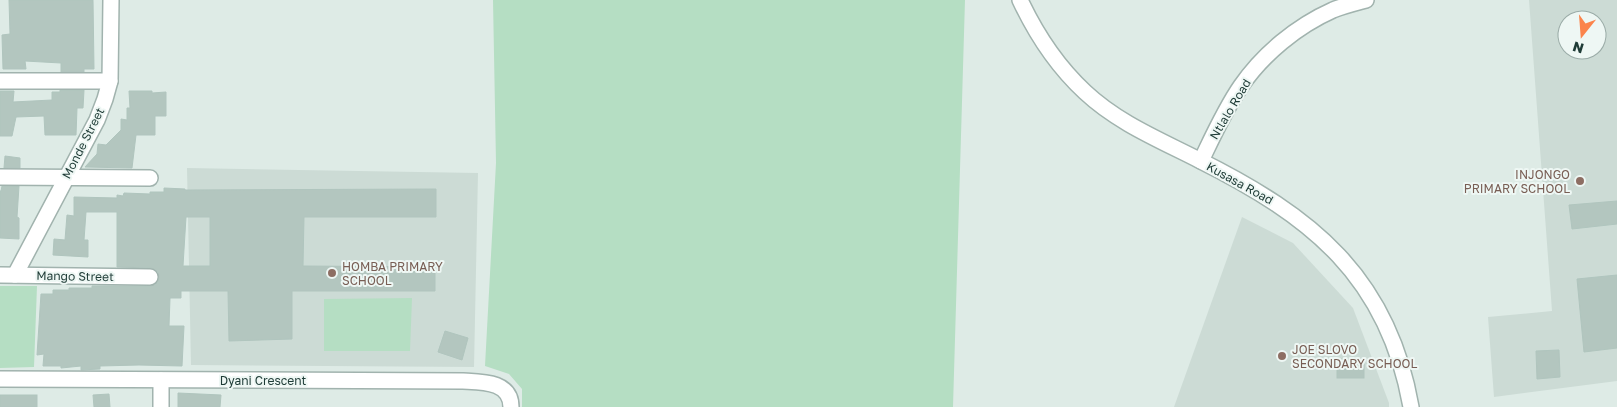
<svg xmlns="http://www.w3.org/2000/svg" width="1617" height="407" viewBox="0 0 1617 407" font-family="'Golos Text',sans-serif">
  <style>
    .built { fill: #ccdbd5; fill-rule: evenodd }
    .green { fill: #b5dec3 }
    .building { fill: #b3c6bf; stroke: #b0c5be; fill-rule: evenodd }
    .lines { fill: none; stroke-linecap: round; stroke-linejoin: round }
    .minor-casing { stroke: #a1b3ae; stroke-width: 18 }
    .minor { stroke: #fff; stroke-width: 15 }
    .education-dot { fill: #8d6e63; stroke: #eef7f4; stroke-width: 2 }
    .labels { text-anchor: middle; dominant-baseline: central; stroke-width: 4; stroke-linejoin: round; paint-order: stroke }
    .street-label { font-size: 12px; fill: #1e3b36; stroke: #eef7f4 }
    .education-label { font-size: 12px; fill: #785e54; stroke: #eef7f4; text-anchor: start }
  </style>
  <rect width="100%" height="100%" fill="#deebe6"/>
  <g class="built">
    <path d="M1529 0H1617V381L1494 397 1488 317 1552 311ZM1567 20H1597V50H1567Z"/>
    <polygon points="187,168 478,173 474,367 191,365"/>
    <polygon points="1242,217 1293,243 1353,308 1389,403 1389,407 1174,407"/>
  </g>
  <g class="green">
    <polygon points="493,0 965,0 953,407 522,407 522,389 509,374 485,366 496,163"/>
    <polygon points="0,286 37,286 34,367 0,368"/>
    <polygon points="412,298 410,351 324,351 324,299"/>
  </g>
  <g class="building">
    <polygon points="9,0 93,0 94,69 84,69 84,72 61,72 61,63 25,61 26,69 3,69 2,35 10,34"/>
    <polygon points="60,90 84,90 83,108 77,108 76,135 45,135 44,116 16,117 12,136 0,136 0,91 14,91 13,102 52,100 52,92 60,92"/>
    <polygon points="129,91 152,91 152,93 166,92 166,116 155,116 155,135 136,135 132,168 85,167 97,154 98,144 106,145 121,130 121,119 127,120 127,108 130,108"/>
    <polygon points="5,156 20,158 20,168 4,168"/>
    <polygon points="2,186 19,186 17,217 19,218 19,239 0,238 0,191 1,191"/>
    <path d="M164 188 185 189V190L436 189V217H304L303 266 435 267V291H292V339L229 341 228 291H181V298H170L169 326H184L182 366 139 365 100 366V369L81 370V366L61 368V366H43L44 354 37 355 41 294H53V290H69V288H92V286H150L155 285 159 278 158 272 151 268 117 267V212H86L84 240H88V257L53 255 54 239 65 240 67 215 74 216V197L117 198V195L123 196 124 193 150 194V192H164ZM186 217H210V266H183Z"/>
    <polygon points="1617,201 1617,224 1572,229 1569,205"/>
    <polygon points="1617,275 1617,348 1584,352 1577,279"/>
    <polygon points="445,331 468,338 462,360 438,352"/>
    <polygon points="1559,350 1560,377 1537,379 1536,351"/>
    <rect x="1337" y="359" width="27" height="19"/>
    <polygon points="178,393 221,395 220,407 178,407"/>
    <polygon points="109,394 110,407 94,407 93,395"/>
    <rect x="0" y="395" width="37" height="12"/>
  </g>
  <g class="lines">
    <g class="minor-casing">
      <g id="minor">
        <path d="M1020 0C1036 34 1058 67 1085 92 1118 123 1160 140 1199 160 1311 216 1388 276 1411 407"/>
        <polyline points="0,81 110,81"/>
        <path d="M1201 161C1213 136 1225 109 1241 86 1263 54 1297 26 1333 10 1343 6 1355 3 1366 0"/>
        <polyline points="0,177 150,178"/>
        <polyline points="0,275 150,277"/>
        <polyline points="15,275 97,120 105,99 110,81 111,0"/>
        <path d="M0 379 463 381C482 382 511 381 511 407"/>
        <polyline points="161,407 161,380"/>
      </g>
    </g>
    <use href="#minor" class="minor"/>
  </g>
  <g class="education-dot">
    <circle cx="1580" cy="181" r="5"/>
    <circle cx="332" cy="273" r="5"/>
    <circle cx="1282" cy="356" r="5"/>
  </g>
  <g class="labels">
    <g class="street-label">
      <text transform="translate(1230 109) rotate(-59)">Ntlalo Road</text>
      <text transform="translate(83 143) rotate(-63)">Monde Street</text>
      <text transform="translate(1240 183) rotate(29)">Kusasa Road</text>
      <text transform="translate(75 276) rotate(1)">Mango Street</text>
      <text x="263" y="380">Dyani Crescent</text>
    </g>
    <g class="education-label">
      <text x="1570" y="174" text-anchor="end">INJONGO<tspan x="1570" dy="14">PRIMARY SCHOOL</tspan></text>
      <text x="342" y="266">HOMBA PRIMARY<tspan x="342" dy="14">SCHOOL</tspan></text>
      <text x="1292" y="349">JOE SLOVO<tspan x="1292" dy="14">SECONDARY SCHOOL</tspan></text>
    </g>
  </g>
  <g transform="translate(1582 35) rotate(197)"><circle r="24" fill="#eef7f4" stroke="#9baca8"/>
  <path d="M0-4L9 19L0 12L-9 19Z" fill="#fb844b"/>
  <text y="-8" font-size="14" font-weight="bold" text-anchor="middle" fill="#1e3b36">N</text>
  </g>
</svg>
